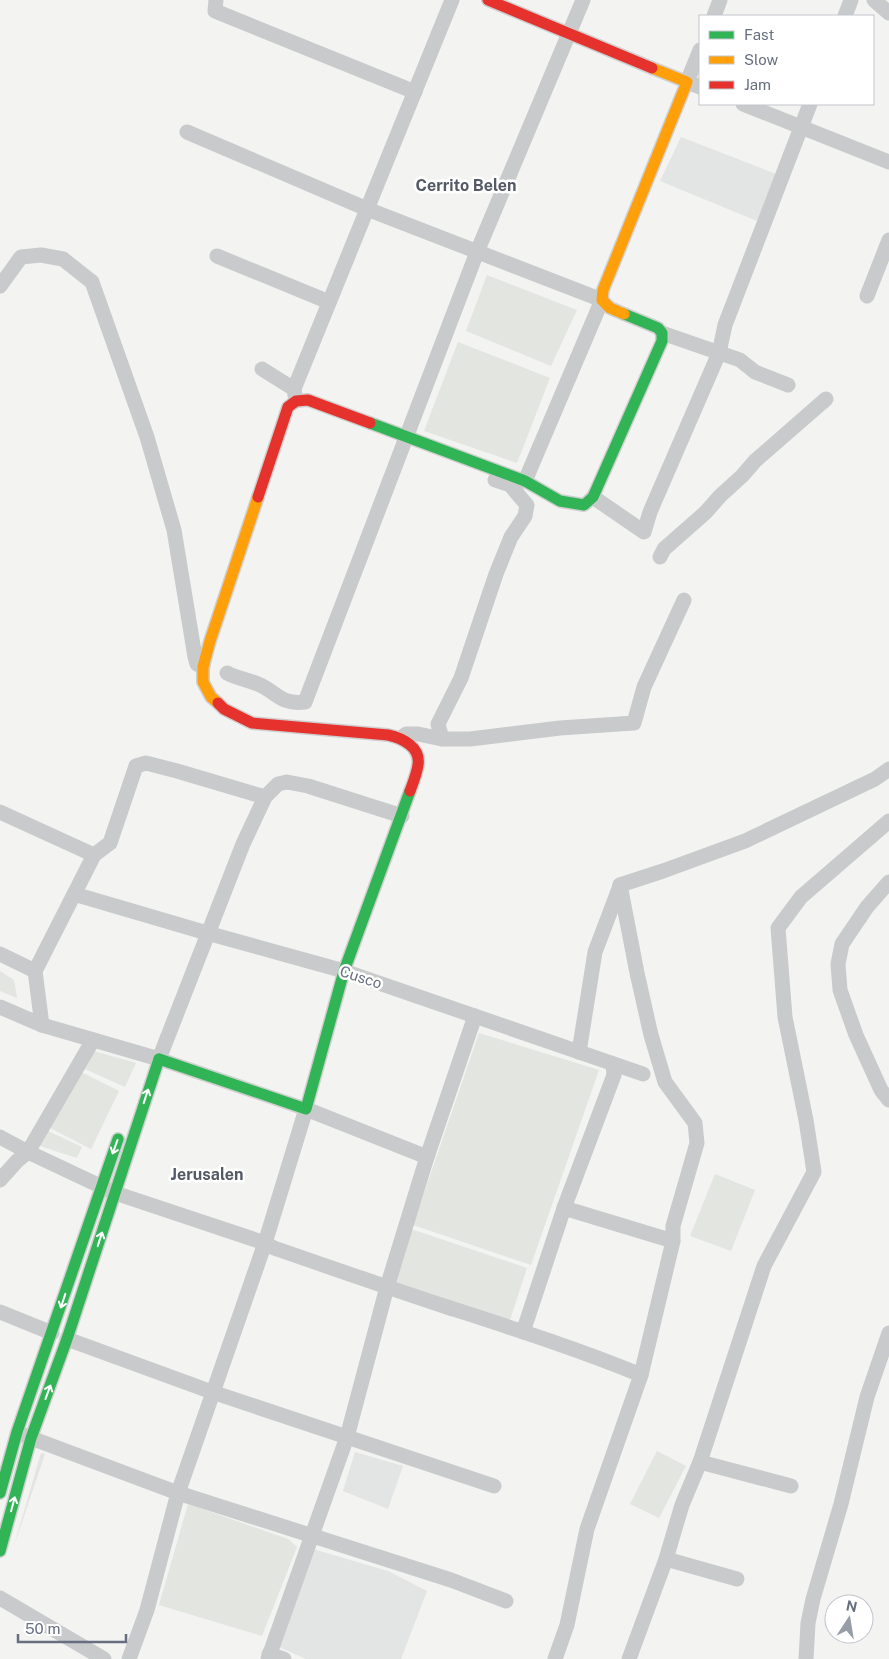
<svg xmlns="http://www.w3.org/2000/svg" width="889" height="1659" viewBox="0 0 889 1659" font-family="'Public Sans',sans-serif">
  <style>
    .built { fill: #e3e4e4 }
    .green { fill: #e2e5e0 }
    .lines { fill: none; stroke-linecap: round; stroke-linejoin: round }
    .fast-casing { stroke: #cfcfd0; stroke-width: 14 }
    .slow-casing { stroke: #cfcfd0; stroke-width: 14 }
    .jam-casing { stroke: #cfcfd0; stroke-width: 14 }
    .street { stroke: #c9cacb; stroke-width: 15 }
    .fast { stroke: #30b455; stroke-width: 11 }
    .slow { stroke: #ff9f0a; stroke-width: 11 }
    .jam { stroke: #e5322d; stroke-width: 11 }
    .oneway { stroke: #fff }
    .labels { text-anchor: middle; dominant-baseline: central; stroke-width: 5; stroke-linejoin: round; paint-order: stroke }
    .street-label { font-size: 15px; fill: #666e7f; stroke: #fff }
    .neighbourhood-label { font-size: 16px; font-weight: bold; fill: #535965; stroke: #fff }
  </style>
  <rect width="100%" height="100%" fill="#f3f3f2"/>
  <g class="built">
    <polygon points="681,137 776,174 757,221 660,181"/>
    <polygon points="355,1452 403,1466 388,1509 343,1491"/>
    <polygon points="313,1549 388,1571 427,1591 401,1659 306,1659 279,1647"/>
  </g>
  <g class="green">
    <polygon points="487,275 577,310 551,366 466,331"/>
    <polygon points="458,342 550,378 517,463 424,431"/>
    <polygon points="0,971 14,980 17,998 0,991"/>
    <polygon points="479,1033 599,1070 531,1265 413,1225"/>
    <polygon points="94,1051 136,1063 125,1087 85,1069"/>
    <polygon points="79,1071 119,1091 91,1149 50,1128"/>
    <polygon points="46,1130 82,1147 77,1158 40,1146"/>
    <polygon points="715,1174 755,1190 731,1251 690,1236"/>
    <polygon points="411,1229 527,1268 510,1320 392,1283"/>
    <polygon points="657,1451 686,1466 659,1518 630,1504"/>
    <polygon points="41,1453 45,1454 13,1549"/>
    <polygon points="188,1504 288,1539 297,1547 262,1636 159,1605"/>
  </g>
  <g class="lines">
    <g class="fast-casing">
      <g id="fast">
        <polyline points="370,423 525,481 560,501 584,505 593,497 662,341 662,333 658,328 624,314"/>
        <polyline points="159,1059 306,1109 344,971 410,791"/>
        <polyline points="0,1493 17,1432 118,1139"/>
        <polyline points="0,1551 31,1438 67,1339 159,1059"/>
      </g>
    </g>
    <g class="slow-casing">
      <g id="slow">
        <polyline points="624,314 610,308 602,300 603,290 687,82 652,68"/>
        <polyline points="218,703 211,697 203,682 203,667 210,641 258,497"/>
      </g>
    </g>
    <g class="jam-casing">
      <g id="jam">
        <polyline points="488,0 652,68"/>
        <polyline points="258,497 288,407 296,401 308,400 370,423"/>
        <path d="M218 703 224 709 252 723 388 735C402 738 421 747 418 765 417 773 413 783 410 791"/>
      </g>
    </g>
    <g class="street">
      <polyline points="216,0 215,11 415,92"/>
      <polyline points="874,0 889,13"/>
      <polyline points="714,16 720,0"/>
      <polyline points="845,16 851,0"/>
      <polyline points="700,50 687,82 700,87"/>
      <polyline points="743,104 889,162"/>
      <polyline points="187,132 367,209 602,300 525,481"/>
      <polyline points="217,256 329,302"/>
      <polyline points="0,286 21,257 41,255 63,259 92,282 147,437 174,530 195,657 197,664 203,667"/>
      <polyline points="867,296 889,240"/>
      <polyline points="662,333 740,360 755,372 788,385"/>
      <polyline points="262,369 294,389"/>
      <polyline points="296,401 294,389 452,0"/>
      <polyline points="593,497 644,532 650,512 719,353 725,325 810,104"/>
      <polyline points="660,557 664,549 706,512 720,496 742,476 755,461 826,399"/>
      <path d="M227 673C237 678 248 680 258 684 277 692 280 705 305 702L477 252 583 0"/>
      <polyline points="401,738 406,734 418,734 442,739 470,739 560,728 634,723 644,687 684,600"/>
      <polyline points="442,739 438,724 461,678 496,574 511,537 525,516 527,505 510,485 495,480"/>
      <polyline points="0,812 94,855"/>
      <polyline points="889,882 867,907 842,944 838,964 840,990 856,1035 881,1090 889,1100"/>
      <polyline points="620,885 663,871 745,841 875,779 889,769"/>
      <polyline points="74,894 207,933 344,971 643,1074"/>
      <polyline points="0,954 35,971"/>
      <polyline points="0,1007 42,1025 159,1059 243,844 265,797 278,784 287,782 308,786 402,816"/>
      <polyline points="42,1025 35,971 94,855 110,843 136,766 146,763 177,771 265,797"/>
      <polyline points="579,1052 595,952 620,886"/>
      <path d="M0 1137 28 1152 115 1193 265 1243 274 1248C332 1268 389 1288 447 1307 512 1328 578 1349 641 1375"/>
      <polyline points="0,1180 17,1161 28,1152 93,1040"/>
      <polyline points="564,1208 673,1241"/>
      <polyline points="0,1312 52,1333"/>
      <polyline points="523,1332 564,1208 614,1075 613,1064"/>
      <polyline points="67,1339 212,1392 494,1486"/>
      <polyline points="23,1435 178,1493 451,1580 506,1601"/>
      <polyline points="700,1462 791,1486"/>
      <polyline points="666,1559 737,1579"/>
      <polyline points="0,1598 104,1659"/>
      <polyline points="269,1654 284,1659"/>
      <polyline points="129,1659 147,1610 178,1493 265,1243 306,1109 427,1157"/>
      <polyline points="268,1659 347,1437 387,1287 427,1157 475,1016"/>
      <polyline points="555,1659 567,1625 587,1529 641,1375 673,1241 673,1226 697,1143 695,1123 665,1082 651,1035 637,973 620,885"/>
      <polyline points="629,1659 666,1559 682,1505 700,1462 764,1266 814,1172 806,1120 785,1017 778,928 801,897 889,821"/>
      <polyline points="806,1659 808,1623 813,1599 841,1504 867,1397 889,1333"/>
    </g>
    <use href="#fast" class="fast"/>
    <use href="#slow" class="slow"/>
    <use href="#jam" class="jam"/>
  </g>
  <defs><path id="oneway-shaft" d="M-6 0H5M1.5-3L5.5 0L1.5 3" fill="none" stroke-width="1.6" stroke-linecap="round" stroke-linejoin="round" transform="scale(1.25)"/></defs>
  <g class="oneway">
    <use href="#oneway-shaft" transform="translate(146 1096) rotate(-72)"/>
    <use href="#oneway-shaft" transform="translate(115 1147) rotate(110)"/>
    <use href="#oneway-shaft" transform="translate(100 1239) rotate(-72)"/>
    <use href="#oneway-shaft" transform="translate(63 1301) rotate(108)"/>
    <use href="#oneway-shaft" transform="translate(48 1392) rotate(-70)"/>
    <use href="#oneway-shaft" transform="translate(13 1504) rotate(-75)"/>
  </g>
  <g class="labels">
    <g class="street-label">
      <text transform="translate(361 977) rotate(18)">Cusco</text>
    </g>
    <g class="neighbourhood-label">
      <text x="466" y="185">Cerrito Belen</text>
      <text x="207" y="1174">Jerusalen</text>
    </g>
  </g>
  <rect x="699" y="15" width="175" height="90" fill="#ffffff" stroke="#c2c5cc"/>
  <rect x="709" y="31" width="25" height="8" fill="#30b455" stroke="#c2c5cc"/>
  <text x="744" y="40" font-size="15" fill="#666e7f">Fast</text>
  <rect x="709" y="56" width="25" height="8" fill="#ff9f0a" stroke="#c2c5cc"/>
  <text x="744" y="65" font-size="15" fill="#666e7f">Slow</text>
  <rect x="709" y="81" width="25" height="8" fill="#e5322d" stroke="#c2c5cc"/>
  <text x="744" y="90" font-size="15" fill="#666e7f">Jam</text>
  <g transform="translate(849 1619) rotate(12)"><circle r="24" fill="#ffffff" stroke="#c2c5cc"/>
  <path d="M0-4L9 19L0 12L-9 19Z" fill="#979da7"/>
  <text y="-8" font-size="14" font-weight="bold" text-anchor="middle" fill="#666e7f">N</text>
  </g>
  <path d="M18 1634v8h108v-8" fill="none" stroke="#666e7f" stroke-width="2.5"/>
  <text x="25" y="1634" font-size="15" fill="#666e7f" stroke="#ffffff" stroke-width="4" paint-order="stroke">50 m</text>
</svg>
